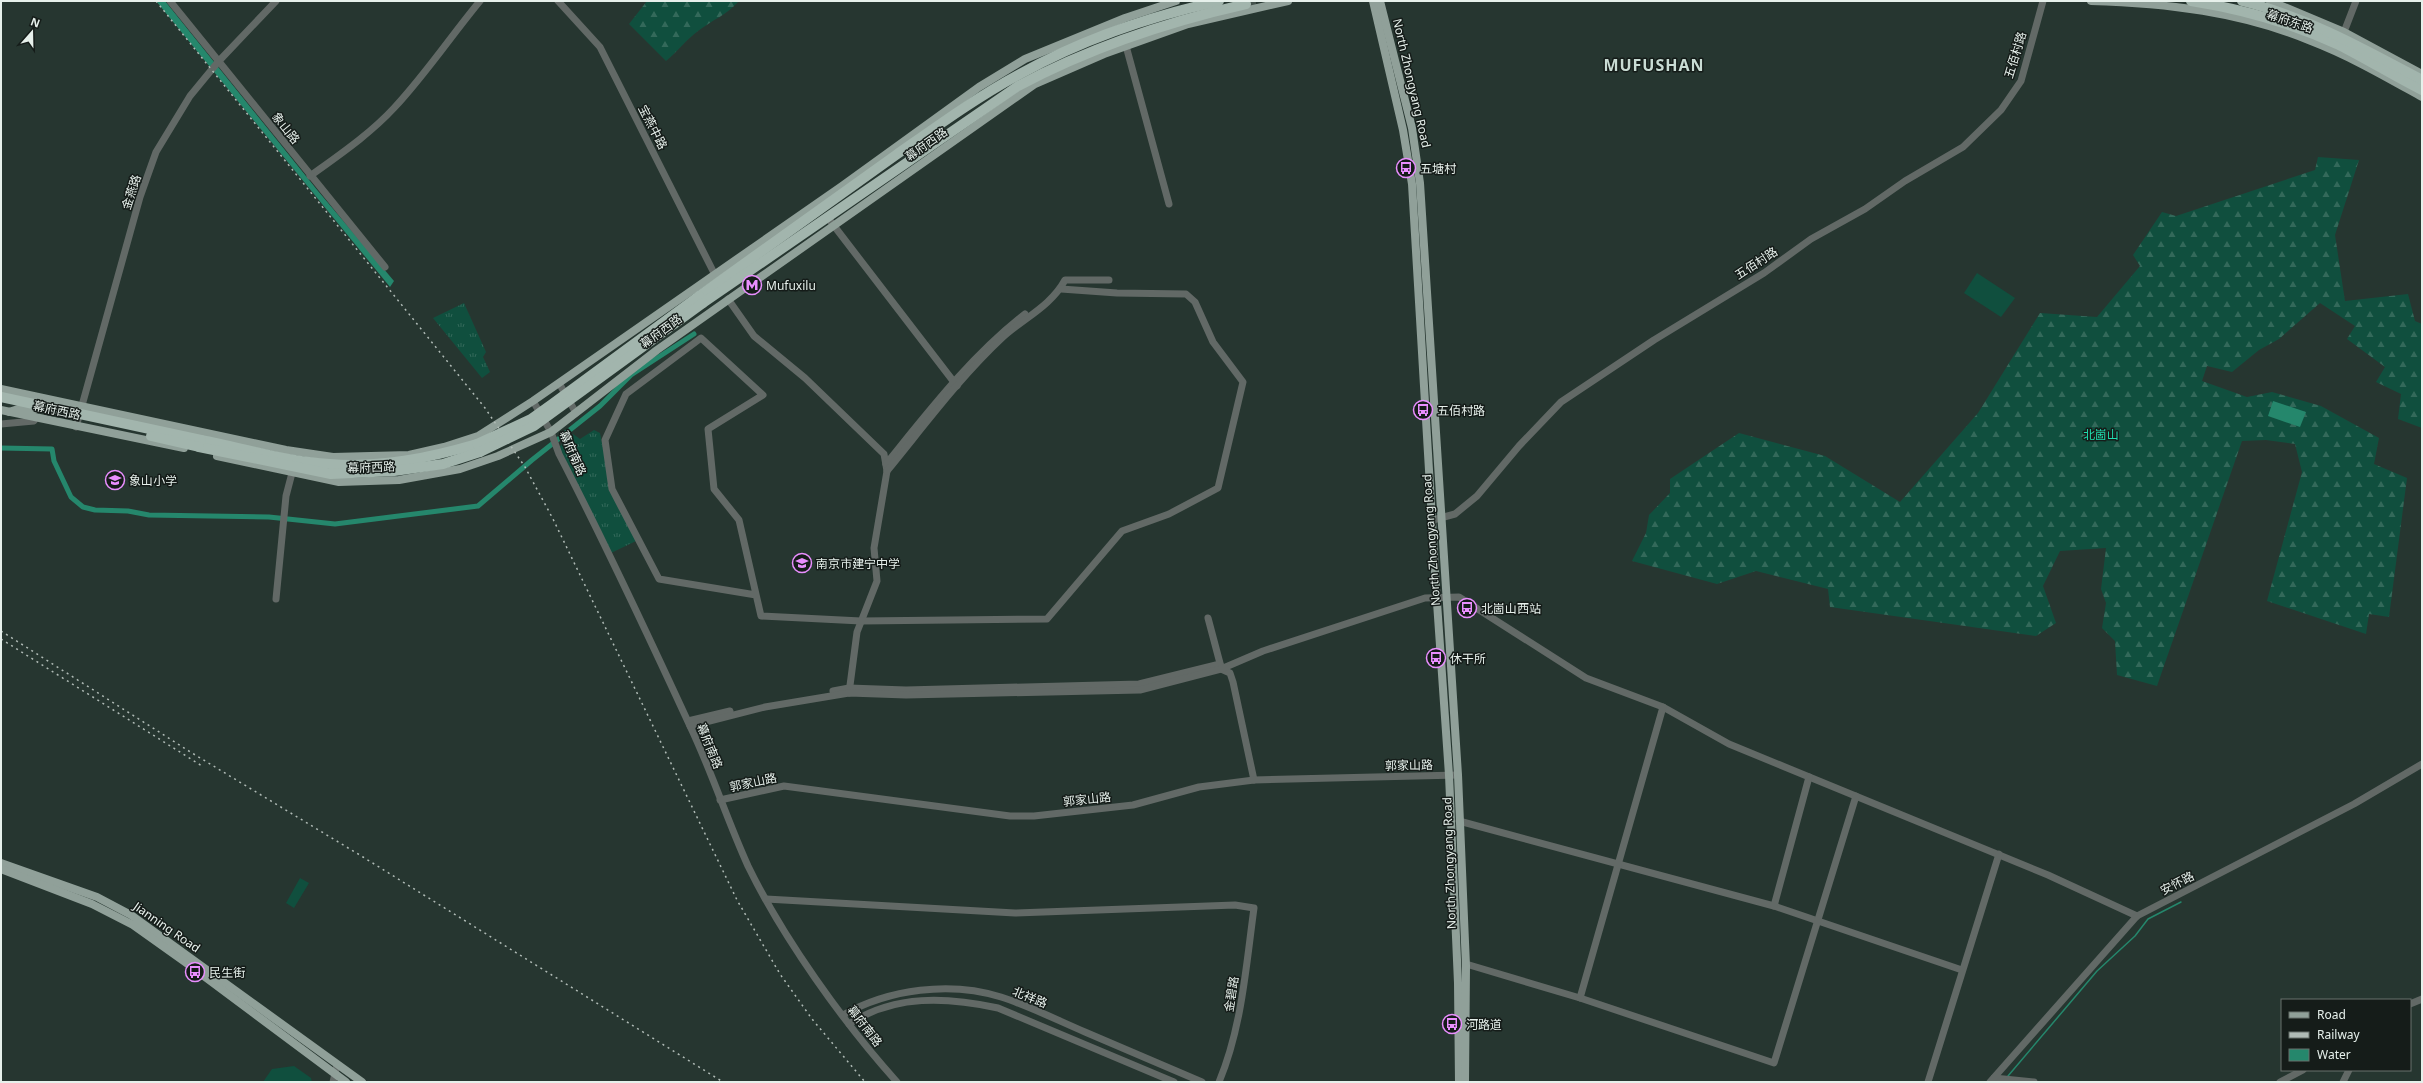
<svg xmlns="http://www.w3.org/2000/svg" width="2423" height="1083" viewBox="0 0 2423 1083" font-family="'Noto Sans','Noto Sans SC',sans-serif">
  <style>
    .grass { fill: url(#grass-tufts) }
    .forest { fill: url(#forest-firs) }
    .pitch { fill: #104f3e }
    .water { fill: #25876c }
    .lines { fill: none; stroke-linecap: round; stroke-linejoin: round }
    .stream { stroke: #25876c; stroke-width: 1.5 }
    .canal { stroke: #25876c; stroke-width: 5 }
    .highway-tunnel { stroke: #43524c; stroke-width: 10; stroke-dasharray: 10 5; stroke-linecap: butt }
    .minor { stroke: #626966; stroke-width: 7 }
    .major { stroke: #90a099; stroke-width: 8 }
    .highway { stroke: #a2b5ad; stroke-width: 10 }
    .rail { stroke: #b0bbb6; stroke-width: 1.5; stroke-dasharray: 2 4; stroke-linecap: butt }
    .highway-bridge { stroke: #a2b5ad; stroke-width: 10 }
    .labels { text-anchor: middle; dominant-baseline: central; stroke-width: 3; stroke-linejoin: round; paint-order: stroke }
    .street-label { font-size: 12px; fill: #e6f0eb; stroke: #151c19 }
    .poi-label { font-size: 12px; fill: #e6f0eb; stroke: #151c19; text-anchor: start }
    .park-label { font-size: 12px; fill: #20ddaf; stroke: #151c19 }
    .district-label { font-size: 16px; font-weight: bold; letter-spacing: 1px; fill: #c9dcd4; stroke: #151c19 }
  </style>
  <defs>
    <pattern id="grass-tufts" width="24" height="20" patternUnits="userSpaceOnUse"><rect width="24" height="20" fill="#104f3e"/><path d="M3 7l-1-3M5 7V3M7 7l1-3M15 17l-1-3M17 17v-4M19 17l1-3" fill="none" stroke="#33695a"/></pattern>
    <pattern id="forest-firs" width="22" height="20" patternUnits="userSpaceOnUse"><rect width="22" height="20" fill="#104f3e"/><path d="M5 1l3.5 6h-7zM16 11l3.5 6h-7z" fill="#33695a"/></pattern>
  </defs>
  <rect width="100%" height="100%" fill="#263630"/>
  <g class="grass">
    <polygon points="464,303 486,352 483,357 490,372 482,378 433,318"/>
    <polygon points="594,430 600,433 612,493 636,541 611,553 559,447 573,434 580,439"/>
  </g>
  <g class="forest">
    <path d="M647 1H739C727 15 712 20 698 31 687 39 678 51 666 61L629 24Z"/>
    <polygon points="2318,157 2359,160 2335,235 2345,301 2408,294 2415,321 2422,324 2422,428 2398,419 2401,394 2376,382 2385,367 2347,339 2355,326 2320,303 2279,339 2259,350 2232,372 2207,366 2202,381 2247,397 2272,392 2321,406 2379,438 2374,464 2407,478 2389,617 2369,614 2366,634 2267,601 2302,472 2295,444 2266,440 2242,441 2157,686 2117,675 2115,641 2102,628 2106,603 2101,589 2106,548 2060,551 2043,586 2056,623 2036,636 1830,607 1828,589 1756,571 1717,584 1632,561 1646,533 1649,515 1670,493 1670,479 1739,433 1825,456 1900,502 1978,413 2040,313 2097,317 2140,266 2133,255 2162,212 2176,216 2315,170"/>
  </g>
  <g class="pitch">
    <polygon points="1977,273 2015,298 2001,317 1964,293"/>
    <polygon points="300,878 309,883 294,908 286,903"/>
    <polygon points="294,1066 311,1078 312,1082 263,1082 272,1069"/>
  </g>
  <g class="water">
    <polygon points="156,1 165,1 318,191 394,281 390,287"/>
    <polygon points="2273,401 2306,412 2300,427 2268,416"/>
  </g>
  <g class="lines">
    <polyline class="stream" points="2008,1076 2097,971 2135,936 2148,919 2181,902"/>
    <polyline class="canal" points="1,448 52,449 54,461 71,497 83,507 95,510 128,511 149,515 269,517 335,524 478,506 532,460 600,406 631,375 694,334"/>
    <polyline class="highway-tunnel" points="1246,4 1259,1"/>
    <g class="minor">
      <polyline points="170,1 385,267"/>
      <polyline points="558,1 600,47 714,273"/>
      <polyline points="2344,32 2356,1"/>
      <polyline points="1126,46 1169,204"/>
      <path d="M310 176C339 155 370 134 394 108 425 75 451 36 480 1"/>
      <polyline points="828,218 957,386"/>
      <polyline points="728,299 754,336 805,378 884,454 887,471 874,548 877,581 857,632 849,693"/>
      <polyline points="559,383 576,413"/>
      <path d="M533 401 551 432 559 454C605 543 648 635 690 726 712 772 727 820 748 866 783 938 843 1022 897 1082"/>
      <polyline points="1,424 34,421 35,419"/>
      <polyline points="76,427 140,197 156,152 190,96 218,62 276,1"/>
      <path d="M886 464C929 411 971 356 1025 314"/>
      <path d="M887 471C924 426 960 377 1003 337 1024 318 1051 306 1065 280H1109"/>
      <polyline points="1433,520 1455,514 1477,496 1519,446 1561,402 1654,340 1764,273 1811,239 1865,209 1905,181 1963,147 2001,110 2021,81 2043,1"/>
      <polyline points="756,595 659,579 612,489 605,440 626,394 701,338 763,395 708,429 714,489 739,520 761,616 861,621 1047,619 1122,531 1169,514 1218,488 1243,382 1213,342 1195,302 1186,294 1117,293 1061,289"/>
      <polyline points="276,599 286,496 292,473"/>
      <polyline points="1208,618 1221,667"/>
      <polyline points="1221,669 1230,673 1233,682 1254,780"/>
      <polyline points="833,691 849,688 906,690 1139,684 1220,664"/>
      <polyline points="688,721 730,711"/>
      <polyline points="690,726 765,707 849,693 906,695 1140,690 1221,669 1263,651 1425,598 1459,597 1586,678 1663,707 1729,744 2048,875 2137,916"/>
      <polyline points="720,800 784,786 1010,816 1034,816 1133,805 1199,787 1254,780 1458,775"/>
      <polyline points="1459,821 1774,906 1962,970"/>
      <path d="M766 899 1015 913 1235 905 1254 908C1246 966 1242 1027 1219 1082"/>
      <polyline points="1774,906 1809,777"/>
      <polyline points="1466,964 1580,998 1774,1063 1856,796"/>
      <polyline points="1580,998 1663,707"/>
      <polyline points="2410,1004 2422,999"/>
      <path d="M843 1015C889 989 950 981 1001 997 1029 1006 1057 1020 1085 1032 1124 1049 1163 1065 1202 1082"/>
      <path d="M849 1024C895 994 947 997 998 1008L1174 1082"/>
      <polyline points="1994,1078 2034,1082"/>
      <polyline points="333,1082 337,1065"/>
      <polyline points="1928,1082 1999,854"/>
      <polyline points="1990,1082 2137,916 2354,804 2422,764"/>
      <polyline points="2280,1082 2303,1070"/>
      <polyline points="2343,1082 2349,1070"/>
    </g>
    <g class="major">
      <polyline points="1373,1 1403,130 1412,184 1436,588 1449,775 1458,983 1459,1082"/>
      <polyline points="1380,1 1412,128 1420,183 1458,775 1466,966 1465,1082"/>
      <path d="M2091 1C2166 3 2241 12 2311 41 2350 56 2386 77 2422 97"/>
      <polyline points="2270,1 2344,32 2422,74"/>
      <polyline points="1,389 286,450 333,457 409,455 444,447 478,436 533,401 842,186 979,87 1025,59 1125,18 1176,1"/>
      <polyline points="1,410 184,448"/>
      <polyline points="9,412 18,409 39,409"/>
      <polyline points="217,456 339,482 399,480 460,469 498,456 551,432 657,350 1035,84 1104,54 1188,24 1288,1"/>
      <polyline points="1,863 97,897 131,915 362,1082"/>
      <polyline points="1,869 92,904 133,925 185,962 346,1082"/>
    </g>
    <g class="highway">
      <path d="M2191 1C2242 9 2292 23 2339 45 2367 59 2394 76 2422 90"/>
      <path d="M2242 1C2307 17 2364 49 2422 80"/>
      <path d="M699 296C764 249 830 202 896 155 936 127 977 97 1020 74 1081 40 1151 16 1219 1"/>
      <path d="M703 303 1018 86C1091 47 1166 22 1246 4"/>
      <path d="M201 440C243 448 287 462 330 464 380 468 429 458 477 444"/>
      <polyline points="199,447 331,474 394,471 443,464 480,452"/>
    </g>
    <g class="rail">
      <polyline points="156,1 485,408 525,467 553,519 737,900 780,974 812,1019 865,1082"/>
      <polyline points="1,631 192,753 363,857 723,1082"/>
      <polyline points="1,639 202,766"/>
    </g>
    <g class="highway-bridge">
      <polyline points="1,397 201,440"/>
      <polyline points="151,436 199,447"/>
      <polyline points="477,444 531,419 552,404 699,296"/>
      <polyline points="480,452 534,426 703,303"/>
    </g>
  </g>
  <defs>
    <g id="bus-ring" transform="scale(1)"><circle r="9.5" fill="#151c19" stroke="#e98efe" stroke-width="1.5"/><path d="M-5-6H5V4H4V6H2V4H-2V6H-4V4H-5ZM-3.5-4V0h7V-4ZM-3.5 1.2v1.5H-2V1.2ZM2 1.2v1.5H3.5V1.2Z" fill="#e98efe"/></g>
    <g id="metro-ring" transform="scale(1)"><circle r="9.5" fill="#151c19" stroke="#e98efe" stroke-width="1.5"/><path d="M-5.5 5V-5H-3L0 0L3-5H5.5V5H3V-.5L0 4L-3-.5V5Z" fill="#e98efe"/></g>
    <g id="school-ring" transform="scale(1)"><circle r="9.5" fill="#151c19" stroke="#e98efe" stroke-width="1.5"/><path d="M0-5L7-2L0 1L-7-2ZM-4 1L0 2.5L4 1V4Q0 6-4 4Z" fill="#e98efe"/></g>
  </defs>
  <g fill-rule="evenodd">
    <use href="#bus-ring" x="1406" y="168"/>
    <use href="#metro-ring" x="752" y="285"/>
    <use href="#bus-ring" x="1423" y="410"/>
    <use href="#school-ring" x="115" y="480"/>
    <use href="#school-ring" x="802" y="563"/>
    <use href="#bus-ring" x="1467" y="608"/>
    <use href="#bus-ring" x="1436" y="658"/>
    <use href="#bus-ring" x="195" y="972"/>
    <use href="#bus-ring" x="1452" y="1024"/>
  </g>
  <g class="labels">
    <g class="street-label">
      <text transform="translate(2290 21) rotate(18)">幕府东路</text>
      <text transform="translate(2015 55) rotate(-73)">五佰村路</text>
      <text transform="translate(1412 83) rotate(77)">North Zhongyang Road</text>
      <text transform="translate(653 127) rotate(63)">宝燕中路</text>
      <text transform="translate(286 128) rotate(51)">象山路</text>
      <text transform="translate(926 144) rotate(-35)">幕府西路</text>
      <text transform="translate(131 192) rotate(-72)">金燕路</text>
      <text transform="translate(1756 263) rotate(-33)">五佰村路</text>
      <text transform="translate(661 331) rotate(-36)">幕府西路</text>
      <text transform="translate(57 410) rotate(12)">幕府西路</text>
      <text transform="translate(573 453) rotate(66)">幕府南路</text>
      <text transform="translate(371 467) rotate(-2)">幕府西路</text>
      <text transform="translate(1431 540) rotate(-94)">North Zhongyang Road</text>
      <text transform="translate(710 746) rotate(68)">幕府南路</text>
      <text transform="translate(1409 765) rotate(-1)">郭家山路</text>
      <text transform="translate(753 782) rotate(-12)">郭家山路</text>
      <text transform="translate(1087 799) rotate(-6)">郭家山路</text>
      <text transform="translate(1449 863) rotate(-92)">North Zhongyang Road</text>
      <text transform="translate(2177 883) rotate(-27)">安怀路</text>
      <text transform="translate(167 927) rotate(35)">Jianning Road</text>
      <text transform="translate(1231 994) rotate(-81)">金碧路</text>
      <text transform="translate(1030 997) rotate(22)">北祥路</text>
      <text transform="translate(865 1026) rotate(52)">幕府南路</text>
    </g>
    <g class="poi-label">
      <text x="1420" y="168">五塘村</text>
      <text x="766" y="285">Mufuxilu</text>
      <text x="1437" y="410">五佰村路</text>
      <text x="129" y="480">象山小学</text>
      <text x="816" y="563">南京市建宁中学</text>
      <text x="1481" y="608">北崮山西站</text>
      <text x="1450" y="658">休干所</text>
      <text x="209" y="972">民生街</text>
      <text x="1466" y="1024">河路道</text>
    </g>
    <g class="park-label">
      <text x="2101" y="434">北崮山</text>
    </g>
    <g class="district-label">
      <text x="1654" y="65">MUFUSHAN</text>
    </g>
  </g>
  <rect width="2423" height="1083" fill="none" stroke="#e6f0eb" stroke-width="4"/>
  <rect x="2281" y="999" width="130" height="72" fill="#151c19" stroke="#69716d"/>
  <rect x="2289" y="1012" width="20" height="6" fill="#90a099" stroke="#69716d"/>
  <text x="2317" y="1019" font-size="12" fill="#e6f0eb">Road</text>
  <rect x="2289" y="1032" width="20" height="6" fill="#b0bbb6" stroke="#69716d"/>
  <text x="2317" y="1039" font-size="12" fill="#e6f0eb">Railway</text>
  <rect x="2289" y="1049" width="20" height="12" fill="#25876c" stroke="#69716d"/>
  <text x="2317" y="1059" font-size="12" fill="#e6f0eb">Water</text>
  <g transform="translate(32 32) rotate(20)" stroke="#151c19" stroke-width="3" paint-order="stroke">
  <path d="M0-3L7 15L0 10L-7 15Z" fill="#e6f0eb"/>
  <text y="-6" font-size="11" font-weight="bold" text-anchor="middle" fill="#e6f0eb">N</text>
  </g>
</svg>
